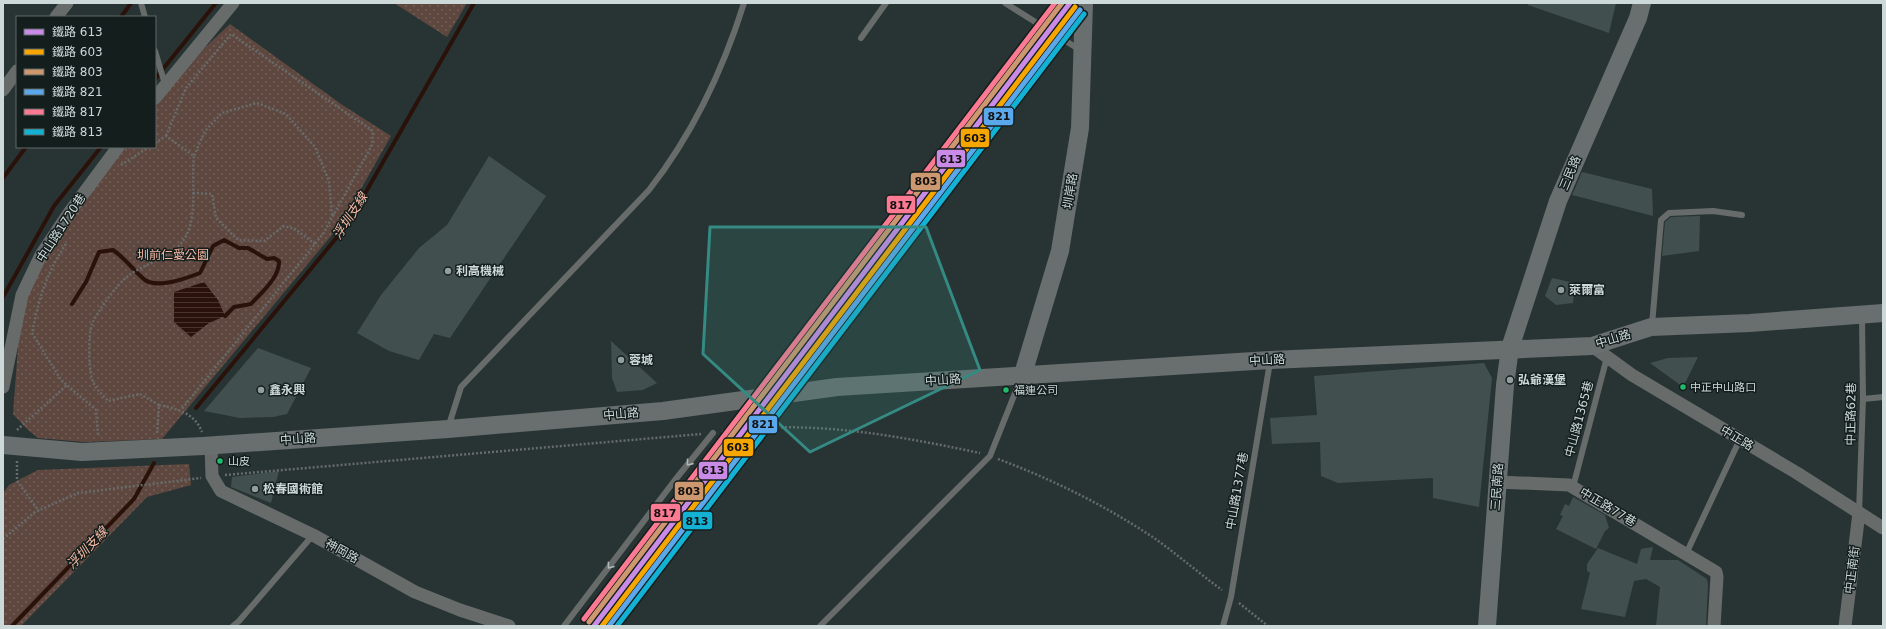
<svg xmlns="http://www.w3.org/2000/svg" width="1886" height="629" viewBox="0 0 1886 629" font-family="'DejaVu Sans','Noto Sans TC',sans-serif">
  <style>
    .park { fill: url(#park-dots) }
    .water { fill: url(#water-rules) }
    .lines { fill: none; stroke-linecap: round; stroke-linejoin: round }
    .stream { stroke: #2a120b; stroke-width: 4 }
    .building { fill: #414f4e }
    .path { stroke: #666c6b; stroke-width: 2.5; stroke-dasharray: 2 2; stroke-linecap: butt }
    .lane { stroke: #676c6b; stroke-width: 6 }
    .street { stroke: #676c6b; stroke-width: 13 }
    .secondary { stroke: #686f6e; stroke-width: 18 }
    .rail-1-casing { stroke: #141e1d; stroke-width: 8 }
    .rail-2-casing { stroke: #141e1d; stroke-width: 8 }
    .rail-3-casing { stroke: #141e1d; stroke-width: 8 }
    .rail-4-casing { stroke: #141e1d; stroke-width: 8 }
    .rail-5-casing { stroke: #141e1d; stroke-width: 8 }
    .rail-6-casing { stroke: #141e1d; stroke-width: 8 }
    .rail-1 { stroke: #ca8be6; stroke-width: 5 }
    .rail-2 { stroke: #f7a600; stroke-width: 5 }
    .rail-3 { stroke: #cd976f; stroke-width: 5 }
    .rail-4 { stroke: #5aa8eb; stroke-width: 5 }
    .rail-5 { stroke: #fe7a93; stroke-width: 5 }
    .rail-6 { stroke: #13b2d5; stroke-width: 5 }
    .oneway { stroke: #aeb8b7 }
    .marked { fill: #358a83; fill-opacity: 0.2; stroke: #358a83; stroke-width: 3; stroke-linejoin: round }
    .poi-dot { fill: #939f9e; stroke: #141e1d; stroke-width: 1.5 }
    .bus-dot { fill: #20bc6c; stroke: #141e1d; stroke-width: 1.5 }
    .labels { text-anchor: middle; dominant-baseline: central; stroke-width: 3; stroke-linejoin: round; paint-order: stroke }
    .bus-label { font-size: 11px; fill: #ccd9d8; stroke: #141e1d; text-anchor: start }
    .street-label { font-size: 12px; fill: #ccd9d8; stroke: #141e1d }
    .park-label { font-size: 12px; fill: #f6b7a3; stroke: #141e1d }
    .poi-label { font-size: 12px; font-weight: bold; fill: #ccd9d8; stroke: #141e1d; text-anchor: start }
    .water-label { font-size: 13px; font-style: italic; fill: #fabba6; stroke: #141e1d }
    .line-badge { stroke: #141e1d; stroke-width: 1.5 }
    .pale-badge-label { font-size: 11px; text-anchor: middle; font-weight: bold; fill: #111 }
  </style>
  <defs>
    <pattern id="park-dots" width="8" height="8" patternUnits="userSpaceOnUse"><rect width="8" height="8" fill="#5e473f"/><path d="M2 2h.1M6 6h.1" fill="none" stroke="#74615a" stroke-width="1.8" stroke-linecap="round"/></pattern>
    <pattern id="water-rules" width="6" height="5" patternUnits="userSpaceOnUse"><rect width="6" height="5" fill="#2a120b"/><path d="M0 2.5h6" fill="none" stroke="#48342e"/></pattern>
  </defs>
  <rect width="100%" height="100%" fill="#283433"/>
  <g class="park">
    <polygon points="394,3 467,3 447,37"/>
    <polygon points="230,24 341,104 391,136 341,224 162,439 85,442 38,438 27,429 13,414 22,295 118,147 155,147 155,98 165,85"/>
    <polygon points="189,464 191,485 147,497 21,626 3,626 3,493 9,485 38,470"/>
  </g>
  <polygon class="water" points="204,282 218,300 225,316 209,323 191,337 174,322 174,292"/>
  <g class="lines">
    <g class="stream">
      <polyline points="121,17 131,3"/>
      <polyline points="155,79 216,3"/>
      <polyline points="3,178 26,147"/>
      <polyline points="3,297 54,206 101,147"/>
      <path d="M72 304 86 282 99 252 113 250C126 259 134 271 145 280 158 289 187 278 200 273L213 246 224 240 239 248H248L267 259 274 258 279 261C280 277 261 293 251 304L234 307 225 316"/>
      <polyline points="196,408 347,225 474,3"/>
      <polyline points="12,626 134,499 154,463"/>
    </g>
  </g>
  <g class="building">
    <polygon points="1528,3 1616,3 1609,33 1528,5"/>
    <polygon points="489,156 546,196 450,338 434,334 419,360 389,351 357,333 381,295 419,248 447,225"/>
    <polygon points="1582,172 1652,189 1653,216 1572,195"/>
    <polygon points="1700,216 1699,251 1662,256 1665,222 1671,217"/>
    <polygon points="1552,278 1575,283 1573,303 1556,305 1545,296"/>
    <polygon points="611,341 657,383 643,390 617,392 612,378"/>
    <polygon points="258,348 311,368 287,414 273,417 240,418 204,411"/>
    <polygon points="1698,357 1683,387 1650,363 1668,358"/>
    <polygon points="1484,363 1492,378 1479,507 1433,498 1433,478 1338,483 1321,476 1320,442 1272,444 1270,418 1317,415 1314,376"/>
    <polygon points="279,471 271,503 231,487 232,477"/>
    <polygon points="1573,497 1605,515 1609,528 1605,531 1596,549 1556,529 1563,516 1560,515 1565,504 1569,506"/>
    <polygon points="1653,547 1650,560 1678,560 1707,579 1708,585 1706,626 1656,626 1660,587 1646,579 1634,581 1625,617 1581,609 1590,573 1587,571 1587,564 1598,548 1637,564 1641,549"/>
  </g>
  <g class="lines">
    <g class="path">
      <polyline points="166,136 186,88 231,34 373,131 372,145 323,234 181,410"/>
      <polyline points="155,143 166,136 194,156 205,131 222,113 257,103 286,114 315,147 329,181 332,216"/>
      <polyline points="121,165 149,147"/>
      <polyline points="193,193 212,194 216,218 238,240 264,241 284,226 295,229 315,244"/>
      <path d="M66 244C46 274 39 298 32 333L61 380 96 410 98 435H100"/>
      <path d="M159 405C177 409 195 413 202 432"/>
      <path d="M761 428C836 424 908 438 980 453"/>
      <polyline points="17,430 67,385"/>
      <polyline points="722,432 740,430"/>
      <path d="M157 433 159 405 140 394 108 401C103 395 97 390 94 384 88 373 88 336 92 324 97 312 118 283 128 276 145 263 169 259 182 242 199 222 191 181 194 156"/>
      <path d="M998 459C1054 480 1108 507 1157 540 1179 556 1200 574 1222 590"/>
      <polyline points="17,461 17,481 39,511"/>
      <polyline points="225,475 701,434"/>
      <polyline points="3,539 35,512 78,493 201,478"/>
      <polyline points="1239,603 1268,626"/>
    </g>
    <g class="lane">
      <polyline points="141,3 145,17"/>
      <polyline points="1005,3 1080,50"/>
      <polyline points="861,38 886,3"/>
      <polyline points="155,51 165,84"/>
      <polyline points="1652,325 1661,220 1669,213 1713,211 1742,215"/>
      <polyline points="1863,399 1883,397"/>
      <path d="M448 428 461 387 649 190C692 135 723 70 744 3"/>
      <polyline points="1573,487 1607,357"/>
      <polyline points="1859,513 1863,399 1862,316"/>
      <polyline points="1686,554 1740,439"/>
      <polyline points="233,626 239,621 313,535"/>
      <polyline points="564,626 675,480 713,433"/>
      <polyline points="604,626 753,429"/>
      <polyline points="820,626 990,456 1021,378"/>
      <polyline points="1223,626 1231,597 1270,362"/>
    </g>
    <g class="street">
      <polyline points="56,17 67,3"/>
      <polyline points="3,90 17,71"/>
      <polyline points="155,98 233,3"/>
      <polyline points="1592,346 1632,375 1797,473 1883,528"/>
      <polyline points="3,387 22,295 41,255 69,213 118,147"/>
      <polyline points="211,445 212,476 221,491 313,535 415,592 460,610 509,626"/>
      <polyline points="1498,482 1569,485 1716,572 1717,577 1714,626"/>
      <polyline points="1845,626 1859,513"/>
    </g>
    <g class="secondary">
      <polyline points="1023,374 1060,251 1080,128 1084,3"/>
      <polyline points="3,445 82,452 203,446 448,429 663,411 837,387 1270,360 1592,346 1651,327 1750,323 1883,313"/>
      <polyline points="1487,626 1505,385 1510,348 1558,201 1638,18 1642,3"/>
    </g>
    <g class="rail-1-casing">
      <polyline id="rail-1" points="594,626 1070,3"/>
    </g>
    <g class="rail-2-casing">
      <polyline id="rail-2" points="602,626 1075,7"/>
    </g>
    <g class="rail-3-casing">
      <polyline id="rail-3" points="589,622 1062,3"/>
    </g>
    <g class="rail-4-casing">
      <polyline id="rail-4" points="609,626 1080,10"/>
    </g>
    <g class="rail-5-casing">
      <polyline id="rail-5" points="584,619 1055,3"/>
    </g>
    <g class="rail-6-casing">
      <polyline id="rail-6" points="617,626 1084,14"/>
    </g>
    <use href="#rail-1" class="rail-1"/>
    <use href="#rail-2" class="rail-2"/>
    <use href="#rail-3" class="rail-3"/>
    <use href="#rail-4" class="rail-4"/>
    <use href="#rail-5" class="rail-5"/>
    <use href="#rail-6" class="rail-6"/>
  </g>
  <defs><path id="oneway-chevron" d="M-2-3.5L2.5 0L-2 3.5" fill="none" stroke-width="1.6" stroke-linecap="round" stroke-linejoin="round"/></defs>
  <g class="oneway">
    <use href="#oneway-chevron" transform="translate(689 463) rotate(129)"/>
    <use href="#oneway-chevron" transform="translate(610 566) rotate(127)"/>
  </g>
  <path class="marked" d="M710 227H926L980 370 810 452 703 354Z"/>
  <g class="poi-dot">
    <circle cx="448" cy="271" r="4"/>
    <circle cx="1561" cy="290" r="4"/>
    <circle cx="621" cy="360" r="4"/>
    <circle cx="1510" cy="380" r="4"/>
    <circle cx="261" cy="390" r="4"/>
    <circle cx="255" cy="489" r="4"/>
  </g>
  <g class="bus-dot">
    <circle cx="1683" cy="387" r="3.5"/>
    <circle cx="1006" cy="390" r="3.5"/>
    <circle cx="220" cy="461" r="3.5"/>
  </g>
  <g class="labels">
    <g class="bus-label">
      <text x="1690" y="387">中正中山路口</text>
      <text x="1014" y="390">福連公司</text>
      <text x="228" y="461">山皮</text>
    </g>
    <g class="street-label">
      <text transform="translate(1570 173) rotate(-67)">三民路</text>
      <text transform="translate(1070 191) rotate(-81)">圳岸路</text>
      <text transform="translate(61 228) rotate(-57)">中山路1720巷</text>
      <text transform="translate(1613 339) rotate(-17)">中山路</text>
      <text transform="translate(1267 360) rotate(-3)">中山路</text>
      <text transform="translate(943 380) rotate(-4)">中山路</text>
      <text transform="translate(621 414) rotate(-5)">中山路</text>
      <text transform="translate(1851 414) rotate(-89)">中正路62巷</text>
      <text transform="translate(1579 419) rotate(-75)">中山路1365巷</text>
      <text transform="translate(1737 438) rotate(31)">中正路</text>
      <text transform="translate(298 439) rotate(-4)">中山路</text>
      <text transform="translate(1497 487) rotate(-86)">三民南路</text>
      <text transform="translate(1237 491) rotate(-80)">中山路1377巷</text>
      <text transform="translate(1608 507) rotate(31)">中正路77巷</text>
      <text transform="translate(342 551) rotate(29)">神岡路</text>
      <text transform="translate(1852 570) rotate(-83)">中正南街</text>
    </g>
    <g class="park-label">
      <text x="173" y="255">圳前仁愛公園</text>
    </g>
    <g class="poi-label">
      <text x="456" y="271">利高機械</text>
      <text x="1569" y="290">萊爾富</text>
      <text x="629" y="360">蓉城</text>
      <text x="1518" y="380">弘爺漢堡</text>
      <text x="269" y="390">鑫永興</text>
      <text x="263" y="489">松春國術館</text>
    </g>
    <g class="water-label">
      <text transform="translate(350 216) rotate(-57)">浮圳支線</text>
      <text transform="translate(87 548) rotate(-46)">浮圳支線</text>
    </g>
  </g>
  <g class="line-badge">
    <rect x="983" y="107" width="31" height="19" rx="4" fill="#5aa8eb"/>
    <rect x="960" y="128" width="30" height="20" rx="4" fill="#f7a600"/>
    <rect x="936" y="149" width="30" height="19" rx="4" fill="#ca8be6"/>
    <rect x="910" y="172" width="31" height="19" rx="4" fill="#cd976f"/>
    <rect x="886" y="195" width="30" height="19" rx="4" fill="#fe7a93"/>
    <rect x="748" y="415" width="30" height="19" rx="4" fill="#5aa8eb"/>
    <rect x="723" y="438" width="31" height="19" rx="4" fill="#f7a600"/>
    <rect x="698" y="461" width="30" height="19" rx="4" fill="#ca8be6"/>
    <rect x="674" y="481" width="30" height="20" rx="4" fill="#cd976f"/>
    <rect x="650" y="503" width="31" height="19" rx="4" fill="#fe7a93"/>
    <rect x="682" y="511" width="31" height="19" rx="4" fill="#13b2d5"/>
  </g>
  <g class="pale-badge-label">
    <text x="999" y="120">821</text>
    <text x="975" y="142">603</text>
    <text x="951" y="163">613</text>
    <text x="926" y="185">803</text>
    <text x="901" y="209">817</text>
    <text x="763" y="428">821</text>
    <text x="738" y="451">603</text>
    <text x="713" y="474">613</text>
    <text x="689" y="495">803</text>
    <text x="665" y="517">817</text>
    <text x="697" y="525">813</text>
  </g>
  <rect width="1886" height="629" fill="none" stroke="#ccd9d8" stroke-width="8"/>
  <rect x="16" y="16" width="140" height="132" fill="#141e1d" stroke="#5e6968"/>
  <rect x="24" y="29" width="20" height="6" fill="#ca8be6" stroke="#5e6968"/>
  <text x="52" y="36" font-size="12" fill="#ccd9d8">鐵路 613</text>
  <rect x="24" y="49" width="20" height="6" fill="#f7a600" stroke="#5e6968"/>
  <text x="52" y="56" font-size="12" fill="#ccd9d8">鐵路 603</text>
  <rect x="24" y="69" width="20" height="6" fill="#cd976f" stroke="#5e6968"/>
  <text x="52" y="76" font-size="12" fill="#ccd9d8">鐵路 803</text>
  <rect x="24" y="89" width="20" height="6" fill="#5aa8eb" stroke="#5e6968"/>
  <text x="52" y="96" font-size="12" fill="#ccd9d8">鐵路 821</text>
  <rect x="24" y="109" width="20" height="6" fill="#fe7a93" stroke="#5e6968"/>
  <text x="52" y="116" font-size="12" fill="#ccd9d8">鐵路 817</text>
  <rect x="24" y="129" width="20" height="6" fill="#13b2d5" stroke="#5e6968"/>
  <text x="52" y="136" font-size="12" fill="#ccd9d8">鐵路 813</text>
</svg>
